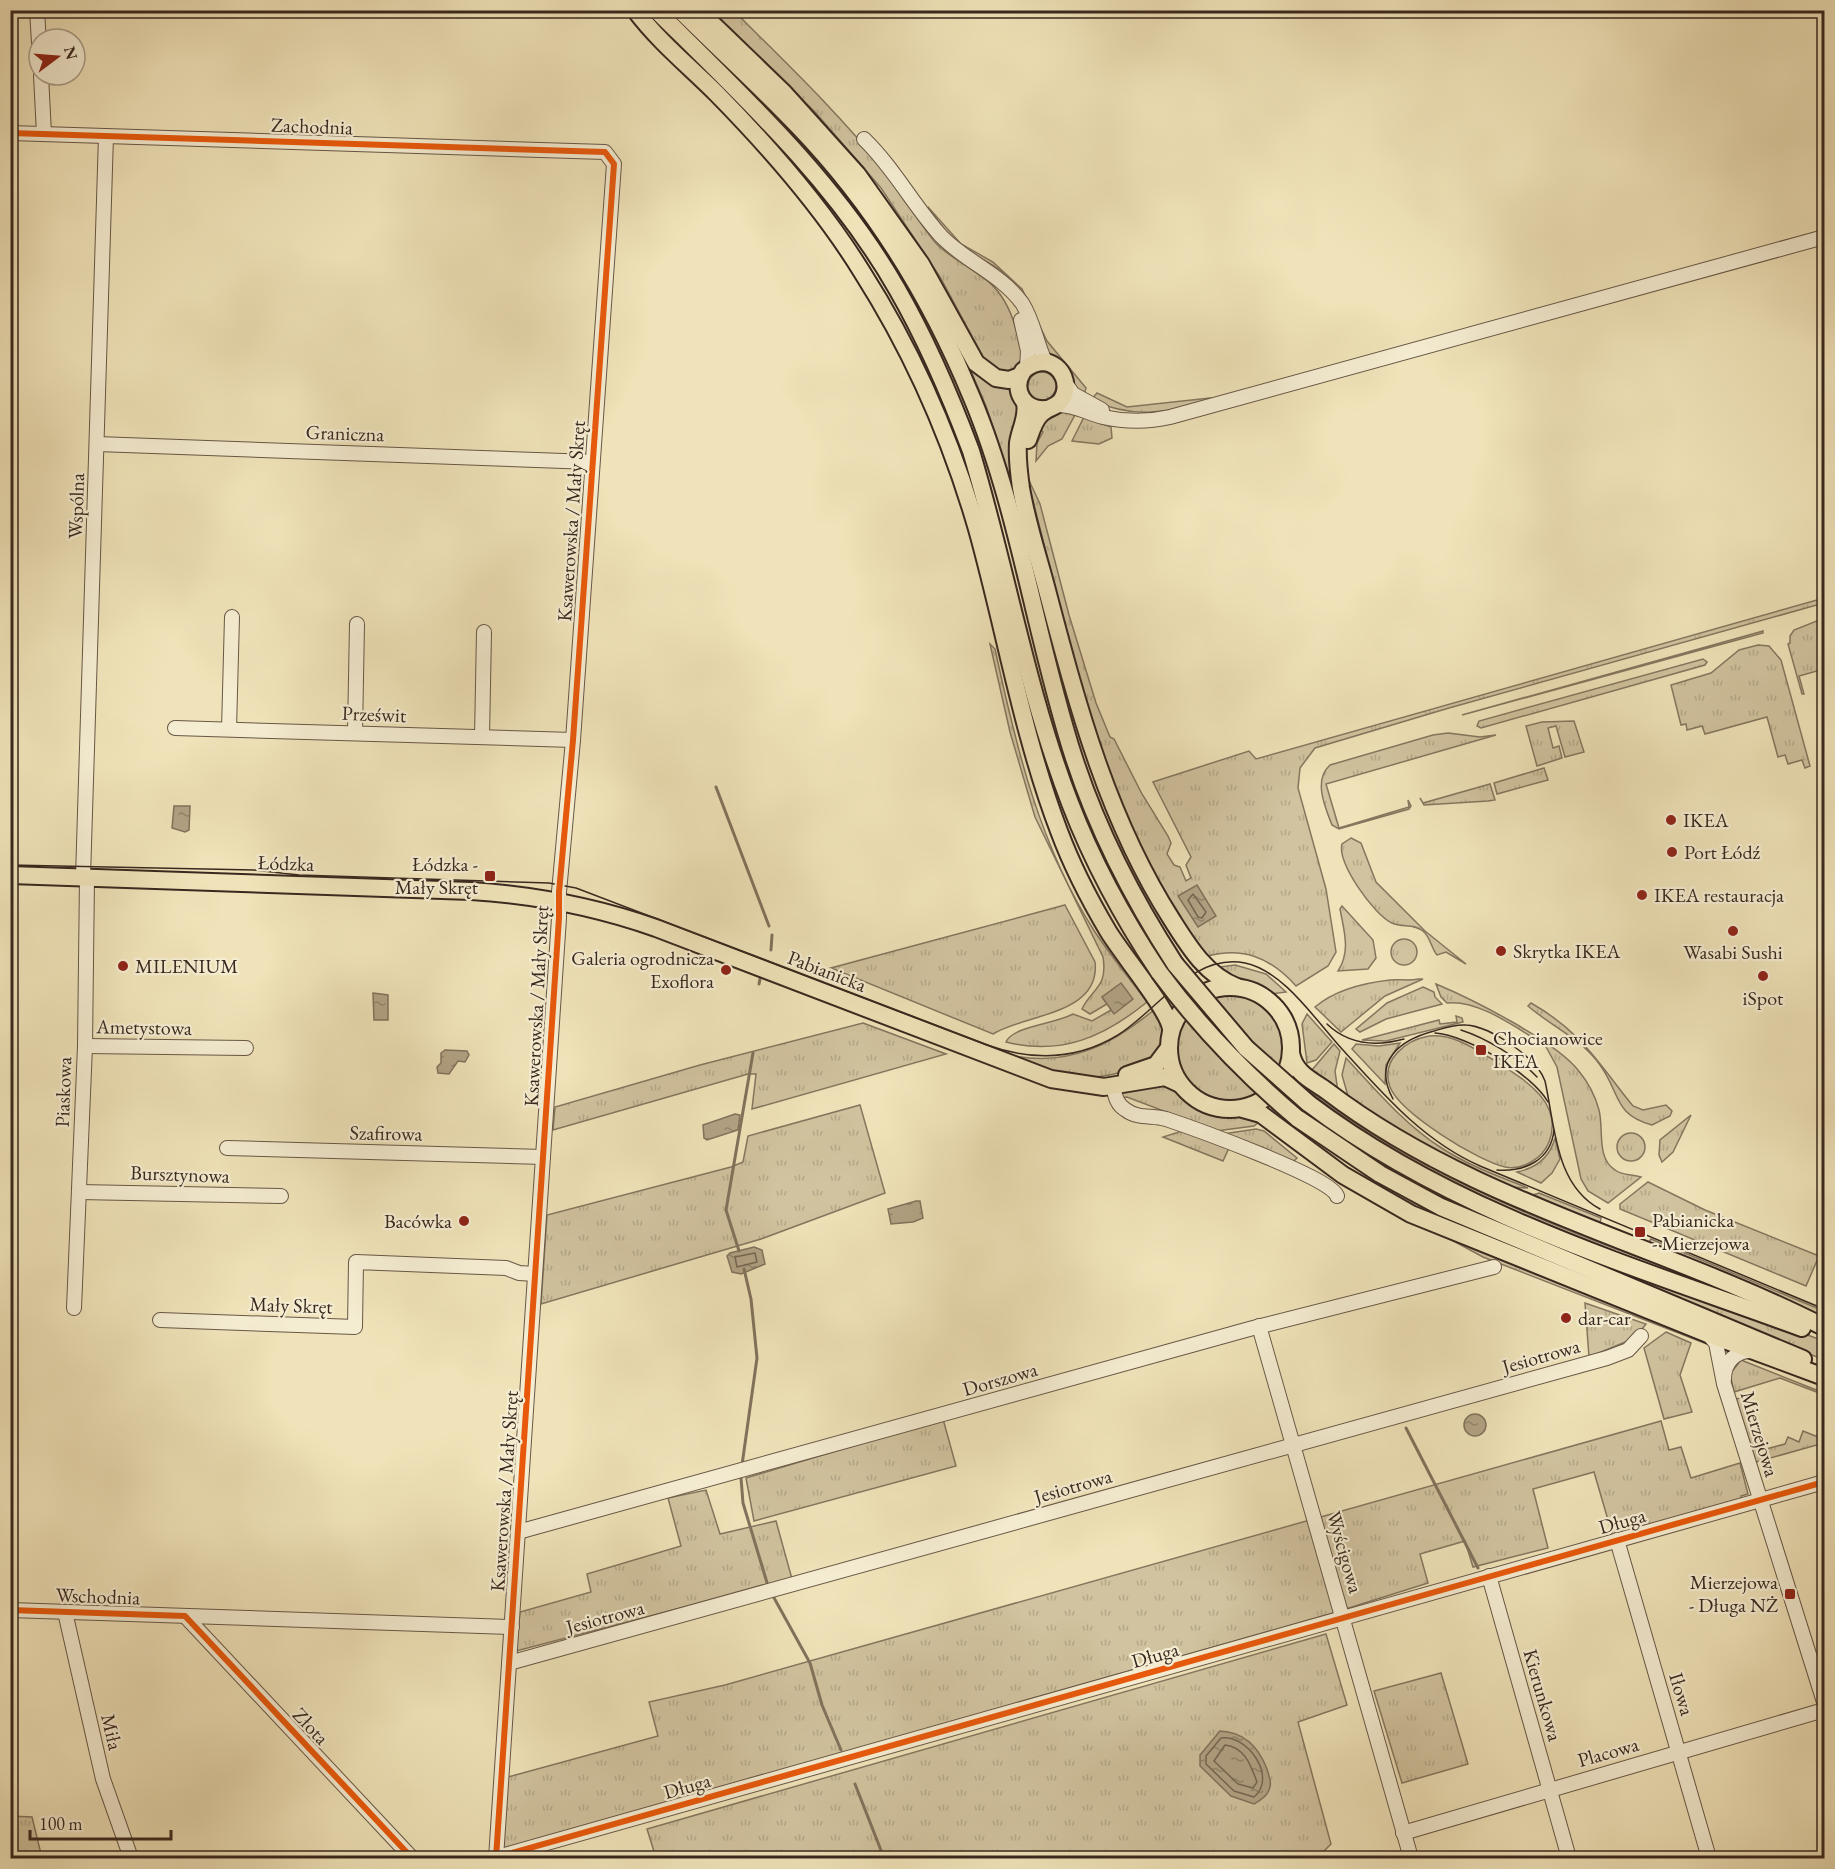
<svg xmlns="http://www.w3.org/2000/svg" width="1835" height="1869" viewBox="0 0 1835 1869" font-family="'EB Garamond',serif">
  <style>
    .grass { fill: url(#grass-tufts); stroke: #85765f; stroke-width: 1.5 }
    .water { fill: url(#water-ripples); stroke: #82725c; stroke-width: 1.5 }
    .lines { fill: none; stroke-linecap: round; stroke-linejoin: round }
    .shore { stroke: #766652; stroke-width: 1.5 }
    .stream { stroke: #82725c; stroke-width: 3 }
    .minor-casing { stroke: #675746; stroke-width: 16 }
    .major-casing { stroke: #39281f; stroke-width: 20 }
    .minor { stroke: #f5edd2; stroke-width: 14 }
    .major { stroke: #f0e3b9; stroke-width: 16 }
    .tram { stroke: #39281f; stroke-width: 1.5 }
    .major-bridge-casing { stroke: #39281f; stroke-width: 20; stroke-linecap: butt }
    .major-bridge { stroke: #f0e3b9; stroke-width: 16 }
    .cycleway-casing { stroke: #f5edd2; stroke-width: 10 }
    .cycleway { stroke: #e8590c; stroke-width: 6 }
    .poi-dot { fill: #8f2418; stroke: #f5edd2; stroke-width: 2 }
    .labels { text-anchor: middle; dominant-baseline: central; stroke-width: 4.5; stroke-linejoin: round; paint-order: stroke }
    .street-label { font-size: 20px; fill: #39281f; stroke: #f5edd2 }
    .poi-label { font-size: 20px; fill: #39281f; stroke: #f5edd2; text-anchor: start }
  </style>
  <defs>
    <pattern id="grass-tufts" width="24" height="20" patternUnits="userSpaceOnUse" patternTransform="scale(1.5)"><rect width="24" height="20" fill="#d1c39f"/><path d="M3 7l-1-3M5 7V3M7 7l1-3M15 17l-1-3M17 17v-4M19 17l1-3" fill="none" stroke="#b4a888"/></pattern>
    <pattern id="water-ripples" width="26" height="14" patternUnits="userSpaceOnUse" patternTransform="scale(1.5)"><rect width="26" height="14" fill="#b2a385"/><path d="M2 4q2-2 4 0t4 0M15 11q2-2 4 0t4 0" fill="none" stroke="#92856c"/></pattern>
  </defs>
  <rect width="100%" height="100%" fill="#f0e3b9"/>
  <filter id="stains"><feTurbulence type="fractalNoise" baseFrequency=".00333" numOctaves="4"/><feColorMatrix values="0 0 0 0 .2 0 0 0 0 .09 0 0 0 0 .02 0 0 0 .5 -.17"/></filter>
  <radialGradient id="worn" r=".72"><stop offset=".6" stop-color="#630" stop-opacity="0"/><stop offset="1" stop-color="#630" stop-opacity=".3"/></radialGradient>
  <g class="grass">
    <path d="M712 11H734C785 62 838 112 884 170 901 193 916 218 934 241 947 256 965 264 981 276 1009 294 1017 328 1023 359L1017 369 1002 373 986 362 940 277 881 188 815 112Z"/>
    <polygon points="928,207 961,244 993,262 1022,289 1047,341 1086,388 1084,395 1077,392 1046,352 1016,286 999,269 964,248 944,230"/>
    <polygon points="965,357 992,380 1010,389 1018,410 1013,486 986,406"/>
    <circle cx="1042" cy="386" r="14"/>
    <path d="M1097 393 1127 407 1210 398 1216 400C1167 411 1139 421 1091 400Z"/>
    <polygon points="1065,411 1076,413 1062,439 1048,446 1036,461 1037,443 1043,432 1039,429 1044,421"/>
    <polygon points="1084,417 1111,427 1112,438 1099,444 1072,441"/>
    <path d="M1026 474 1040 504 1069 615 1096 703 1110 737 1114 739 1142 794 1168 836 1171 843 1167 854 1174 865 1180 867 1186 881 1191 878 1186 865 1191 857 1153 782 1249 751 1256 759 1824 598V603L1449 708 1315 748 1300 768 1298 788 1326 889 1336 952 1328 966 1296 986C1270 957 1242 946 1205 957L1157 882 1113 786 1081 688Z"/>
    <polygon points="1824,618 1824,669 1799,676 1804,694 1802,694 1788,644 1790,643 1790,636 1794,630"/>
    <polygon points="1763,631 1763,633 1462,715"/>
    <path d="M990 644 995 649C1016 747 1040 847 1095 932 1111 956 1130 979 1147 1002 1104 1037 1061 1056 1006 1042 1013 1026 1055 1024 1073 1014L1092 1021 1111 1010 1114 1013 1102 997 1107 1004 1090 1014 1082 1009C1092 988 1108 988 1103 957L1035 817 1010 732Z"/>
    <polygon points="1758,645 1769,646 1781,660 1810,766 1805,768 1802,760 1788,764 1785,755 1778,757 1767,717 1705,734 1702,726 1687,730 1686,724 1681,725 1671,685 1711,673 1739,650"/>
    <polygon points="1703,659 1707,662 1705,665 1481,728 1477,726 1479,721"/>
    <polygon points="1574,721 1584,752 1565,757 1556,726 1548,728 1553,748 1559,746 1562,758 1537,766 1526,726 1542,722"/>
    <path d="M1448 733 1480 737 1496 735 1326 784 1339 828 1409 807 1408 800 1411 806 1409 809 1339 829 1332 825C1325 807 1313 780 1330 765L1433 735Z"/>
    <polygon points="1544,768 1548,780 1497,794 1494,783"/>
    <polygon points="1490,784 1495,800 1488,801 1424,805 1420,798 1423,803"/>
    <path d="M1351 838 1361 843 1376 882 1425 931 1466 964 1446 952 1437 955C1431 948 1431 938 1423 931 1413 923 1403 928 1392 923 1375 916 1336 862 1342 844Z"/>
    <path d="M1065 905 1095 962C1101 1015 1025 1014 993 1034L831 968Z"/>
    <path d="M1342 906 1373 940 1376 958 1368 969 1338 971C1351 951 1344 931 1340 909Z"/>
    <circle cx="1404" cy="952" r="13"/>
    <polygon points="1235,965 1266,974 1286,992 1271,994 1254,985 1231,980 1213,968"/>
    <path d="M1419 979H1423L1385 996 1341 1032 1315 1007C1335 990 1363 983 1390 980 1400 979 1408 981 1419 979Z"/>
    <path d="M1436 984C1472 999 1555 1041 1578 1070 1588 1082 1595 1095 1599 1110 1604 1129 1596 1158 1615 1170 1623 1176 1632 1174 1641 1177L1608 1203 1588 1191 1581 1179 1557 1067 1545 1045C1519 1030 1479 999 1447 1003L1441 997Z"/>
    <polygon points="1423,987 1434,992 1435,997 1442,1004 1386,1019 1360,1032 1356,1029 1387,1003"/>
    <circle cx="1230" cy="1048" r="55"/>
    <path d="M1531 1003C1582 1032 1598 1063 1633 1106L1643 1110 1666 1105 1672 1111 1670 1116 1652 1125C1613 1114 1621 1094 1600 1065 1581 1038 1552 1027 1528 1006Z"/>
    <path d="M1155 1009 1164 1031 1159 1056C1099 1087 1075 1081 1015 1056 1071 1066 1113 1044 1155 1009Z"/>
    <polygon points="1307,1014 1332,1042 1316,1060 1307,1063 1302,1024"/>
    <polygon points="1456,1016 1462,1018 1463,1022 1386,1041 1362,1040 1439,1020 1440,1024 1457,1022"/>
    <polygon points="863,1023 946,1054 752,1109 756,1074 748,1074 553,1130 555,1107 700,1065"/>
    <path d="M1429 1036C1453 1034 1472 1047 1492 1059 1520 1077 1565 1101 1549 1142 1543 1158 1522 1171 1505 1167 1478 1161 1400 1113 1390 1087 1380 1060 1406 1040 1429 1036Z"/>
    <polygon points="1400,1043 1386,1065 1385,1084 1352,1049 1356,1044 1379,1046"/>
    <polygon points="1334,1044 1340,1051 1335,1071 1338,1092 1312,1070"/>
    <path d="M1346 1058C1375 1089 1404 1124 1440 1147 1467 1165 1498 1176 1528 1188L1510 1187 1413 1142 1348 1096 1342 1075Z"/>
    <path d="M1304 1080 1336 1105 1722 1289C1575 1234 1425 1182 1300 1084Z"/>
    <path d="M1157 1081C1178 1087 1182 1101 1200 1109 1219 1118 1240 1115 1260 1121L1254 1126 1216 1131 1127 1097 1121 1098 1122 1091Z"/>
    <polygon points="860,1105 885,1193 761,1239 541,1304 547,1215 731,1167 743,1162 748,1136"/>
    <polygon points="1691,1115 1673,1152 1662,1162 1659,1155 1660,1140"/>
    <polygon points="1256,1129 1264,1131 1297,1158 1293,1162 1216,1135"/>
    <polygon points="1182,1131 1229,1148 1223,1161 1163,1137"/>
    <circle cx="1631" cy="1147" r="14"/>
    <path d="M1555 1138 1560 1159 1552 1173 1541 1183 1517 1172C1536 1168 1550 1157 1555 1138Z"/>
    <polygon points="1648,1182 1705,1210 1819,1256 1806,1286 1620,1209 1620,1204"/>
    <polygon points="1539,1193 1601,1218 1600,1223 1648,1243 1651,1239 1824,1311 1824,1319 1529,1196"/>
    <polygon points="1448,1238 1704,1338 1712,1346 1483,1257"/>
    <polygon points="1600,1259 1824,1341 1824,1360 1597,1266"/>
    <polygon points="1585,1303 1646,1324 1635,1338 1589,1357"/>
    <polygon points="1666,1332 1691,1343 1680,1375 1692,1412 1664,1419 1644,1348"/>
    <polygon points="1741,1360 1824,1393 1824,1395 1780,1378 1734,1392 1730,1374"/>
    <polygon points="1745,1397 1751,1401 1744,1405 1759,1451 1785,1444 1788,1437 1799,1442 1803,1431 1818,1437 1824,1423 1824,1443 1756,1462 1736,1399"/>
    <polygon points="943,1419 956,1466 754,1521 746,1478"/>
    <polygon points="1661,1421 1669,1450 1681,1447 1691,1478 1740,1463 1748,1494 1741,1496 1742,1499 1613,1537 1594,1472 1533,1489 1548,1548 1473,1567 1465,1541 1420,1554 1428,1583 1333,1613 502,1850 508,1777 658,1736 649,1702 725,1685"/>
    <polygon points="706,1490 720,1534 776,1521 792,1579 516,1651 520,1612 591,1592 587,1574 681,1546 668,1498"/>
    <polygon points="1326,1634 1347,1705 1298,1722 1331,1844 1317,1858 656,1858 647,1829"/>
    <polygon points="1441,1673 1468,1764 1402,1783 1374,1691"/>
    <polygon points="11,1816 32,1817 42,1858 11,1858"/>
  </g>
  <g class="water">
    <polygon points="174,806 190,806 189,830 185,832 172,828"/>
    <polygon points="1197,885 1216,916 1198,927 1178,896"/>
    <polygon points="1121,983 1133,999 1114,1014 1102,997"/>
    <polygon points="373,993 388,995 388,1020 374,1020"/>
    <polygon points="445,1050 467,1051 469,1055 465,1062 458,1061 449,1074 438,1073 437,1067 441,1063 441,1053"/>
    <polygon points="735,1114 740,1115 738,1130 707,1140 704,1138 703,1125"/>
    <polygon points="916,1201 920,1201 923,1218 913,1222 891,1224 888,1209"/>
    <polygon points="754,1247 762,1250 765,1264 741,1274 732,1272 727,1256 730,1253"/>
    <circle cx="1475" cy="1425" r="11"/>
    <path d="M1220 1731C1244 1732 1259 1748 1267 1769 1269 1777 1273 1784 1268 1792 1266 1797 1259 1801 1254 1804L1231 1796 1200 1766V1755Z"/>
  </g>
  <g class="lines">
    <g class="shore">
      <polygon points="1193,894 1206,912 1202,918 1198,917 1188,900"/>
      <polygon points="755,1253 757,1262 737,1267 735,1257"/>
      <path d="M1221 1738C1247 1734 1278 1777 1254 1797L1234 1791 1206 1764V1756Z"/>
      <path d="M1225 1745C1245 1747 1251 1766 1257 1782L1253 1788 1238 1784 1214 1761Z"/>
    </g>
    <g class="stream">
      <polyline points="716,787 769,926"/>
      <polyline points="771,950 772,935"/>
      <polyline points="759,984 760,979"/>
      <polyline points="739,1251 726,1210 753,1053"/>
      <polyline points="1406,1428 1478,1568"/>
      <polyline points="742,1465 757,1358 751,1299 744,1269"/>
      <polyline points="741,1478 743,1503 768,1586"/>
      <polyline points="773,1596 810,1663 822,1705 841,1750"/>
      <polyline points="855,1784 884,1858"/>
    </g>
    <g class="minor-casing">
      <g id="minor">
        <polyline points="37,10 39,43"/>
        <polyline points="41,75 44,134"/>
        <polyline points="10,133 605,152 614,164 573,740 559,892 559,918 496,1858"/>
        <path d="M864 139C894 168 913 205 941 236 966 262 1001 274 1022 303 1033 320 1036 341 1044 359L1049 363"/>
        <polyline points="1021,320 1028,351 1027,367"/>
        <polyline points="1066,384 1073,394 1102,410"/>
        <path d="M1057 405C1073 404 1087 413 1103 417 1125 422 1148 422 1170 417L1824 237"/>
        <polyline points="97,444 592,462"/>
        <polyline points="175,728 573,740"/>
        <polyline points="229,729 232,617"/>
        <polyline points="355,733 357,624"/>
        <polyline points="482,737 484,632"/>
        <polyline points="83,877 106,136"/>
        <polyline points="85,1046 246,1048"/>
        <path d="M1113 1086C1115 1096 1117 1105 1126 1110 1138 1119 1152 1115 1166 1119 1190 1127 1333 1178 1337 1196"/>
        <polyline points="227,1148 543,1157"/>
        <polyline points="79,1192 281,1196"/>
        <polyline points="74,1308 85,1046 87,878"/>
        <polyline points="160,1320 355,1327 356,1262 506,1268 519,1273 535,1274"/>
        <polyline points="1259,1326 1411,1858"/>
        <polyline points="1708,1334 1716,1343 1724,1384 1824,1702"/>
        <path d="M1724 1379C1724 1362 1736 1350 1753 1351"/>
        <polyline points="518,1532 1253,1328 1494,1267"/>
        <polyline points="1617,1540 1709,1858"/>
        <polyline points="1489,1576 1569,1858"/>
        <polyline points="10,1610 512,1627"/>
        <polyline points="65,1612 103,1779 131,1858"/>
        <polyline points="185,1616 412,1858"/>
        <polyline points="509,1663 1607,1358 1628,1350 1641,1336"/>
        <polyline points="1403,1833 1824,1710"/>
        <polyline points="494,1858 1824,1482"/>
      </g>
    </g>
    <g class="major-casing">
      <g id="major">
        <path d="M635 10C659 42 689 66 717 94 771 149 822 207 862 272 913 352 951 439 977 529 1005 629 1022 734 1059 831 1072 866 1089 899 1108 931 1121 953 1169 1010 1171 1029"/>
        <path d="M656 10C743 96 836 182 897 289 927 341 950 395 971 451 1006 567 1026 689 1070 803 1093 863 1123 918 1159 972"/>
        <path d="M680 10C719 49 760 86 798 126 873 204 931 298 972 398 1019 510 1036 641 1074 758 1098 832 1133 899 1175 964"/>
        <polyline points="698,10 784,93 857,174 921,264 976,363 996,378 1009,380 1020,376"/>
        <path d="M1025 403C1028 417 1020 429 1018 443 1017 457 1019 474 1021 488 1027 524 1039 559 1048 594 1078 708 1108 820 1172 920 1189 947 1206 975 1237 987"/>
        <path d="M1028 440C1031 432 1034 421 1040 415 1046 408 1054 408 1060 402 1072 387 1063 364 1044 362 1035 362 1029 365 1023 371 1011 390 1024 411 1046 409"/>
        <path d="M10 875 471 891C534 895 596 907 656 928L1051 1079 1104 1087 1165 1077 1180 1084"/>
        <circle cx="1230" cy="1048" r="61"/>
        <path d="M1291 1053C1295 1074 1312 1080 1327 1091 1475 1204 1661 1244 1824 1327"/>
        <polyline points="1127,1075 1156,1065 1168,1049"/>
        <path d="M1308 1103C1453 1213 1633 1266 1802 1328"/>
        <polyline points="1243,1109 1261,1114 1343,1175 1411,1214 1708,1334 1824,1377"/>
        <polyline points="1297,1118 1380,1174 1441,1207 1803,1359"/>
      </g>
    </g>
    <use href="#minor" class="minor"/>
    <use href="#major" class="major"/>
    <g class="tram">
      <path d="M10 865 254 870 299 875 549 883 576 888 987 1045C1032 1061 1077 1060 1118 1035 1158 1010 1192 953 1245 963 1284 971 1316 1021 1342 1049 1383 1094 1423 1141 1480 1166L1824 1309"/>
      <path d="M1327 1024C1349 1045 1375 1047 1404 1039"/>
      <path d="M1461 1030C1486 1038 1519 1058 1537 1077"/>
      <path d="M1435 1033C1467 1035 1532 1074 1548 1102"/>
      <path d="M1393 1099C1372 1061 1400 1040 1434 1031 1444 1028 1455 1024 1466 1025 1490 1026 1537 1058 1545 1081 1555 1126 1555 1185 1600 1209"/>
      <path d="M1497 1170C1525 1172 1551 1160 1554 1130"/>
    </g>
    <g class="major-bridge-casing">
      <g id="major-bridge">
        <polyline points="1175,964 1246,1048 1308,1103"/>
        <path d="M1159 972C1199 1026 1245 1074 1297 1118"/>
      </g>
    </g>
    <use href="#major-bridge" class="major-bridge"/>
    <g class="cycleway-casing">
      <g id="cycleway">
        <polyline points="10,133 605,152 614,164 573,740 559,892 559,918 496,1858"/>
        <polyline points="10,1610 185,1616 412,1858"/>
        <polyline points="494,1858 1824,1482"/>
      </g>
    </g>
    <use href="#cycleway" class="cycleway"/>
  </g>
  <g class="poi-dot">
    <circle cx="1671" cy="820" r="6"/>
    <circle cx="1672" cy="852" r="6"/>
    <rect x="484" y="870" width="12" height="12" rx="3"/>
    <circle cx="1642" cy="895" r="6"/>
    <circle cx="1733" cy="931" r="6"/>
    <circle cx="1501" cy="951" r="6"/>
    <circle cx="123" cy="966" r="6"/>
    <circle cx="726" cy="970" r="6"/>
    <circle cx="1763" cy="976" r="6"/>
    <rect x="1475" y="1044" width="12" height="12" rx="3"/>
    <circle cx="464" cy="1221" r="6"/>
    <rect x="1634" y="1226" width="12" height="12" rx="3"/>
    <circle cx="1566" cy="1318" r="6"/>
    <rect x="1784" y="1588" width="12" height="12" rx="3"/>
  </g>
  <g class="labels">
    <g class="street-label">
      <text transform="translate(312 126) rotate(2)">Zachodnia</text>
      <text transform="translate(345 433) rotate(2)">Graniczna</text>
      <text transform="translate(76 506) rotate(-88)">Wspólna</text>
      <text transform="translate(571 521) rotate(-86)">Ksawerowska / Mały Skręt</text>
      <text transform="translate(374 714) rotate(2)">Prześwit</text>
      <text transform="translate(286 863) rotate(2)">Łódzka</text>
      <text transform="translate(827 971) rotate(21)">Pabianicka</text>
      <text transform="translate(536 1006) rotate(-87)">Ksawerowska / Mały Skręt</text>
      <text transform="translate(144 1027) rotate(1)">Ametystowa</text>
      <text transform="translate(63 1092) rotate(-88)">Piaskowa</text>
      <text transform="translate(386 1133) rotate(1)">Szafirowa</text>
      <text transform="translate(180 1174) rotate(2)">Bursztynowa</text>
      <text transform="translate(291 1305) rotate(2)">Mały Skręt</text>
      <text transform="translate(1541 1356) rotate(-16)">Jesiotrowa</text>
      <text transform="translate(1000 1379) rotate(-16)">Dorszowa</text>
      <text transform="translate(1760 1434) rotate(73)">Mierzejowa</text>
      <text transform="translate(1073 1486) rotate(-16)">Jesiotrowa</text>
      <text transform="translate(504 1491) rotate(-86)">Ksawerowska / Mały Skręt</text>
      <text transform="translate(1622 1521) rotate(-16)">Długa</text>
      <text transform="translate(1345 1552) rotate(74)">Wyścigowa</text>
      <text transform="translate(98 1596) rotate(2)">Wschodnia</text>
      <text transform="translate(605 1617) rotate(-15)">Jesiotrowa</text>
      <text transform="translate(1155 1655) rotate(-16)">Długa</text>
      <text transform="translate(1682 1694) rotate(73)">Iłowa</text>
      <text transform="translate(1543 1695) rotate(74)">Kierunkowa</text>
      <text transform="translate(311 1726) rotate(47)">Złota</text>
      <text transform="translate(112 1732) rotate(77)">Miła</text>
      <text transform="translate(1608 1752) rotate(-16)">Placowa</text>
      <text transform="translate(687 1786) rotate(-16)">Długa</text>
    </g>
    <g class="poi-label">
      <text x="1683" y="820">IKEA</text>
      <text x="1684" y="852">Port Łódź</text>
      <text x="478" y="864" text-anchor="end">Łódzka -<tspan x="478" dy="23">Mały Skręt</tspan></text>
      <text x="1654" y="895">IKEA restauracja</text>
      <text x="1513" y="951">Skrytka IKEA</text>
      <text x="1733" y="952" text-anchor="middle">Wasabi Sushi</text>
      <text x="714" y="958" text-anchor="end">Galeria ogrodnicza<tspan x="714" dy="23">Exoflora</tspan></text>
      <text x="135" y="966">MILENIUM</text>
      <text x="1763" y="998" text-anchor="middle">iSpot</text>
      <text x="1493" y="1038">Chocianowice<tspan x="1493" dy="23">IKEA</tspan></text>
      <text x="1652" y="1220">Pabianicka<tspan x="1652" dy="23">- Mierzejowa</tspan></text>
      <text x="452" y="1221" text-anchor="end">Bacówka</text>
      <text x="1578" y="1318">dar-car</text>
      <text x="1778" y="1582" text-anchor="end">Mierzejowa<tspan x="1778" dy="23">- Długa NŻ</tspan></text>
    </g>
  </g>
  <rect width="1835" height="1869" fill="none" stroke="#f0e3b9" stroke-width="36"/>
  <rect x="12" y="12" width="1811" height="1845" fill="none" stroke="#39281f" stroke-width="3"/>
  <rect x="18" y="18" width="1799" height="1833" fill="none" stroke="#39281f" stroke-width="1.5"/>
  <g transform="translate(57 57) rotate(74)"><circle r="28" fill="#f5edd2" stroke="#aa9e8a" stroke-width="1.5"/>
  <path d="M0-4.5L10 22L0 15L-10 22Z" fill="#8f2418"/>
  <text y="-9" font-size="16" font-weight="bold" text-anchor="middle" fill="#39281f">N</text>
  </g>
  <path d="M30 1830v9h141v-9" fill="none" stroke="#39281f" stroke-width="3"/>
  <text x="39" y="1830" font-size="18" fill="#39281f" stroke="#f5edd2" stroke-width="4.5" paint-order="stroke">100 m</text>
  <rect width="100%" height="100%" filter="url(#stains)"/>
  <rect width="100%" height="100%" fill="url(#worn)"/>
</svg>
